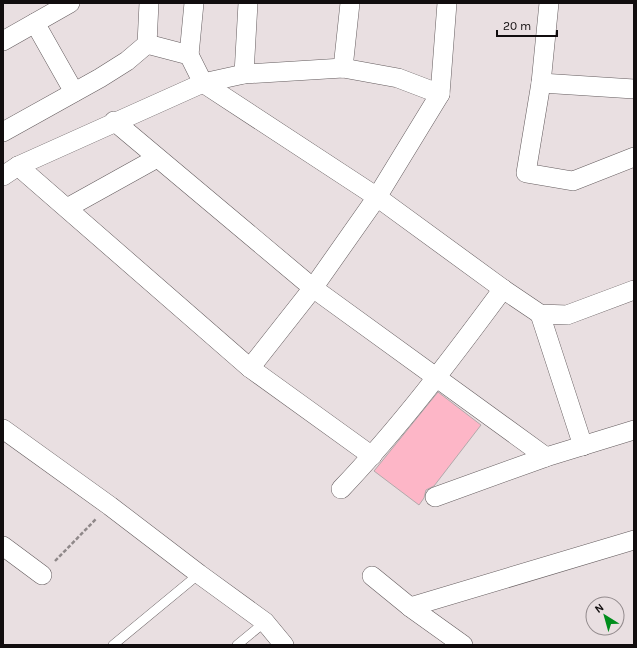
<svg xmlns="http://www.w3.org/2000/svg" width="637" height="648" viewBox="0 0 637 648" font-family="Karla,sans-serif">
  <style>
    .building { fill: #fdb6c7; stroke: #b2a9ab }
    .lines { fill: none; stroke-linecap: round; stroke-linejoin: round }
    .service-casing { stroke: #645c5e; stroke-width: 10 }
    .minor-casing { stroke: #645c5e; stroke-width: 20 }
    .path { stroke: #8f8889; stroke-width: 2.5; stroke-dasharray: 4 2; stroke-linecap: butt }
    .service { stroke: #fff; stroke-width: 9 }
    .minor { stroke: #fff; stroke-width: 19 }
  </style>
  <rect width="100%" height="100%" fill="#e9dfe1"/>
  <polygon class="building" points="438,392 481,425 434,486 426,490 424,498 419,505 374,471"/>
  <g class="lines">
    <g class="service-casing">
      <g id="service">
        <polyline points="113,645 199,574"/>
        <polyline points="237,645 265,622"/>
      </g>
    </g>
    <g class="minor-casing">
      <g id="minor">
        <polyline points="549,3 541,83 526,173 573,181 634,157"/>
        <polyline points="35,23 74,92"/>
        <polyline points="3,41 70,3"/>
        <polyline points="147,44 189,55 203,83 377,197 503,289 540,314 567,315 634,290"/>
        <polyline points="189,55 194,3"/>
        <polyline points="343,68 350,3"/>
        <polyline points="244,74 248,3"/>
        <polyline points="541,83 634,89"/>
        <polyline points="114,121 313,288 546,457"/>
        <polyline points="3,132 100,78 127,61 147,44 149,3"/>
        <polyline points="18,166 250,368 372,456"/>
        <polyline points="3,176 18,166 203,83 244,74 343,68 398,78 440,94"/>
        <polyline points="67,208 157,158"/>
        <polyline points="540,314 583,446"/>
        <polyline points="250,368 313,288 377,197 440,94 447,3"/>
        <polyline points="3,429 110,506 199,574 265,622 284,645"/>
        <path d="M341 489C400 427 452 358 503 289"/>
        <polyline points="435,497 546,457 634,430"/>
        <polyline points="3,546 42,575"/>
        <polyline points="372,576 410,607 463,645"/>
        <polyline points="410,607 634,540"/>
      </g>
    </g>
    <polyline class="path" points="55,561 96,519"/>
    <use href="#service" class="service"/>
    <use href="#minor" class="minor"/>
  </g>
  <rect width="637" height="648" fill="none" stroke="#110d0e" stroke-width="8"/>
  <g transform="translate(605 616) rotate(323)"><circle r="19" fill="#e9dfe1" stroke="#938b8d"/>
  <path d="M0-3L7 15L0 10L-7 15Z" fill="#008d1c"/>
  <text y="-6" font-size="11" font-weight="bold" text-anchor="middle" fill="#110d0e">N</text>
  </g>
  <path d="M497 30v6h60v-6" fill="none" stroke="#110d0e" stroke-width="2"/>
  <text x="503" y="30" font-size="12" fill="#110d0e" stroke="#e9dfe1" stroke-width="3" paint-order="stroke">20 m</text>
</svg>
